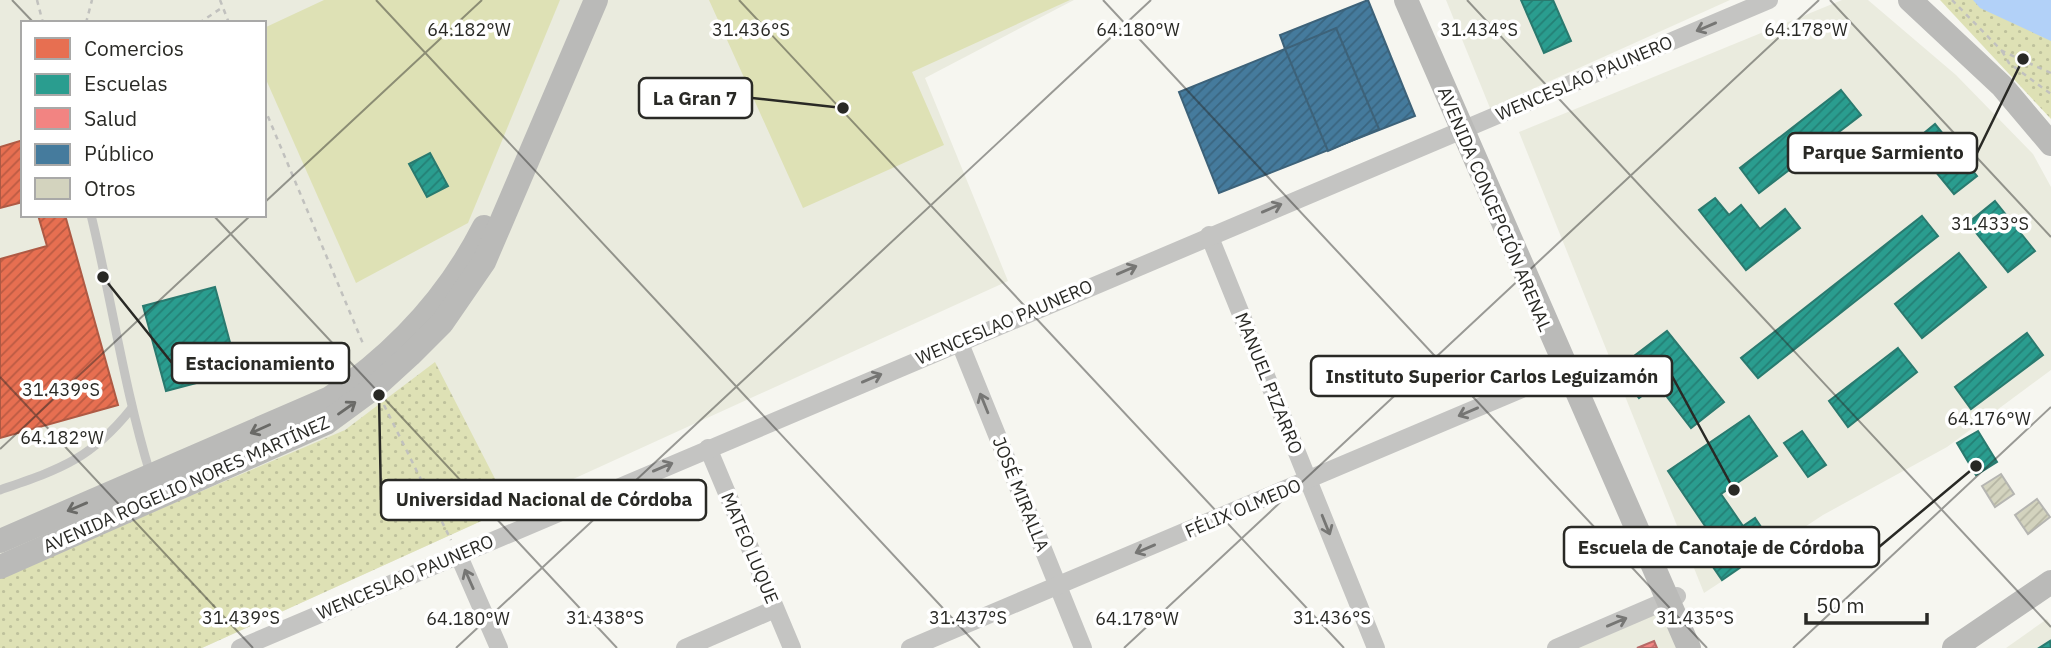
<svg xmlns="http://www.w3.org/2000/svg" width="2051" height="648" viewBox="0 0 2051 648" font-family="'IBM Plex Sans',sans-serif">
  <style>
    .built { fill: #eaebde; fill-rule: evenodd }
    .green { fill: url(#green-dots) }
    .pitch { fill: #dee1b5 }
    .water { fill: #b2d1f8 }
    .shops { fill: url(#shops-hatch); stroke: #ae5a44; stroke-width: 2 }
    .schools { fill: url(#schools-hatch); stroke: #2a7a6f; stroke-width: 2 }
    .health { fill: url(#health-hatch); stroke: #b66966; stroke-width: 2 }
    .public { fill: url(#public-hatch); stroke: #3d6279; stroke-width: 2 }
    .building { fill: url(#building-hatch); stroke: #b5b5b1; stroke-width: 2 }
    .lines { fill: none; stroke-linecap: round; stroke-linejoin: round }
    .path { stroke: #c1c1be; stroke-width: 2.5; stroke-dasharray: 5 5; stroke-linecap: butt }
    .service { stroke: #c4c4c2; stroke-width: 9 }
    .minor { stroke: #c4c4c2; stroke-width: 18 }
    .secondary { stroke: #babab8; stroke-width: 24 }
    .oneway { stroke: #767674 }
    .oneway2 { stroke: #6a6a67 }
    .ticks { fill: none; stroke: #292925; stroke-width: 2; stroke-opacity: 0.45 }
    .labels { text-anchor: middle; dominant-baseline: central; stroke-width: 7; stroke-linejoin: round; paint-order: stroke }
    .street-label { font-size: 18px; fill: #292925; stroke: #fff }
    .ticks-label { font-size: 18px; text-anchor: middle; fill: #292925; stroke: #fff; stroke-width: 7; stroke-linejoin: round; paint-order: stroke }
    .leader { fill: none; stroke: #292925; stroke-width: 2.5 }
    .callout-dot { fill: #292925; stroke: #fff; stroke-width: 2.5 }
    .callout { fill: #fff; stroke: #292925; stroke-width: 2.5 }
    .callout-label { font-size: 19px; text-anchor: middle; font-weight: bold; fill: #292925 }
  </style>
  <defs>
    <pattern id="green-dots" width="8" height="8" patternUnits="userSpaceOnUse" patternTransform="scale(1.75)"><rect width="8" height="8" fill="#dee1b5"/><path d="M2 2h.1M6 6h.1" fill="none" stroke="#bec19c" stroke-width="1.8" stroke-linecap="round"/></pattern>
    <pattern id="shops-hatch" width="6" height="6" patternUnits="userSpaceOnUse" patternTransform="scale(1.75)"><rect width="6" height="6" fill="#e76f51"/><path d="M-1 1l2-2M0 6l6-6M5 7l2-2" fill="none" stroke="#bb5b43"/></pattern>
    <pattern id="schools-hatch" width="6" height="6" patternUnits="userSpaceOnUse" patternTransform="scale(1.75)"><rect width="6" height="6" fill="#2a9d8f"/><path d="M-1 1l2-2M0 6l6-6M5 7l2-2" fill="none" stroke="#248075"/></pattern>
    <pattern id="health-hatch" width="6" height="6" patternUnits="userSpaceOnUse" patternTransform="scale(1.75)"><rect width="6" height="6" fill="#f28482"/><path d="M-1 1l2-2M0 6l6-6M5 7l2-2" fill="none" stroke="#c46c6a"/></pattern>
    <pattern id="public-hatch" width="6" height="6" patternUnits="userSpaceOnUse" patternTransform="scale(1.75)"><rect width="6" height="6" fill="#457b9d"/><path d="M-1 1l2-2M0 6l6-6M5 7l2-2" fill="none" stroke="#3a6580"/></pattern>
    <pattern id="building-hatch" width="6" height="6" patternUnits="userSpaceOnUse" patternTransform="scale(1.75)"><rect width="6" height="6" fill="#d3d3be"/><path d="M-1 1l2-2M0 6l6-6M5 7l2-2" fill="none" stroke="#b5b5a3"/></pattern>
  </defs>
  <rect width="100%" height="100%" fill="#f6f6f0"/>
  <g class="built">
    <path d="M0 0H1074L925 78 1008 281 202 648H0ZM23 23H264V215H23Z"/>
    <polygon points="1446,0 1730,0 1490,108"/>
    <polygon points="1842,0 1868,0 1956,75 2033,154 2051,187 2051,370 1947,447 1823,515 1704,593 1519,132"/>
    <polygon points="1674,604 1692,648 1571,648"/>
    <polygon points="2047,619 2051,626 2051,648 2006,648"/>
  </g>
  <g class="green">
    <polygon points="1940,0 2051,0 2051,119"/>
    <polygon points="435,362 510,508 202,648 0,648 0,577 345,430"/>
  </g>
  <g class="pitch">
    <polygon points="324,0 560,0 468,223 356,283 264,75 264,28"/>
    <polygon points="709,0 1070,0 912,72 944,145 803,208"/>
  </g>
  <polygon class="water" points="1973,0 2051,0 2051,41 1980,8"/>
  <g class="shops">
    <polygon points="23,140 23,202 0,208 0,147"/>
    <polygon points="38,215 65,215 118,405 0,438 0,259 47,246"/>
  </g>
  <g class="schools">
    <polygon points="1521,0 1553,0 1571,41 1544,53"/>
    <polygon points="1841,90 1861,115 1759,193 1740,168"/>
    <polygon points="1935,124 1977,176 1954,194 1912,143"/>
    <polygon points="430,153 448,186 427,197 409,164"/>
    <polygon points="1715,198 1729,215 1741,205 1760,229 1785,209 1800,228 1746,270 1699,210"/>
    <polygon points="1995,201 2035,251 2008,272 1968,223"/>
    <polygon points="1922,216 1938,236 1758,378 1741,358"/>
    <polygon points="1959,253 1986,287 1922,338 1895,304"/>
    <polygon points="215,287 238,372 166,391 143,306"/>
    <polygon points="1667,331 1724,402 1691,428 1657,384 1639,398 1617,369"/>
    <polygon points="2027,333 2043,355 1971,409 1955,387"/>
    <polygon points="1898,348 1917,372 1848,427 1829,401"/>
    <polygon points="1749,416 1777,456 1721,494 1743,526 1755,518 1773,545 1722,580 1691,535 1705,526 1668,471"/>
    <polygon points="1802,431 1826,465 1808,477 1784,443"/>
    <polygon points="1978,431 1997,462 1976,475 1957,443"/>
    <polygon points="2050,641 2051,648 2039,648"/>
  </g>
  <polygon class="health" points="1654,641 1657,648 1637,648"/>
  <g class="public">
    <polygon points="1368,0 1415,116 1219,193 1179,92 1285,49 1280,35"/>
    <polygon points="1336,28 1379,129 1328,151 1285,49"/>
  </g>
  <g class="building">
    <polygon points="2001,474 2014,494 1995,507 1982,486"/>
    <polygon points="2037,499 2050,517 2028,534 2015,515"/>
  </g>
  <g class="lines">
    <g class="path">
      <polyline points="37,0 43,23"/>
      <polyline points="220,0 229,23"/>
      <polyline points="1952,0 2002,51 2051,73"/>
      <polyline points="86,23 92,0"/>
      <polyline points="199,23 223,7"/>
      <polyline points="2002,51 2009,63 2051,94"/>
      <polyline points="264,107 364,346"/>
      <polyline points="384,405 451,540"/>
    </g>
    <g class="service">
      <path d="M91 215C112 301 124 388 150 473"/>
      <path d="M0 490C60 469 90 460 131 409"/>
    </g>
    <g class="minor">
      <polyline points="1209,235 1376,648"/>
      <polyline points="959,341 1083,648"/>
      <polyline points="708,448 792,648"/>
      <polyline points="458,554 499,648"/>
      <polyline points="240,648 1769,0"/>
      <polyline points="685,648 775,609"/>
      <polyline points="910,648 1576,366"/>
      <polyline points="1556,648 1677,596"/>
    </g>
    <g class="secondary">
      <polyline points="1406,0 1689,648"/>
      <polyline points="1910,0 2002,86 2051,144"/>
      <path d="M0 541 330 398C395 354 448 298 484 227"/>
      <polyline points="0,567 326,423 375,387 410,355 442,323 484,262 596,0"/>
      <polyline points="1954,648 2051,582"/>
    </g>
  </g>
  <defs><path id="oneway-shaft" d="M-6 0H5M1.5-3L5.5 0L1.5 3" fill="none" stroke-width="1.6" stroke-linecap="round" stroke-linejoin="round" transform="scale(1.75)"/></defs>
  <g class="oneway">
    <use href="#oneway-shaft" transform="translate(1706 27) rotate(157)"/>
    <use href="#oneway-shaft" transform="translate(1272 208) rotate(-23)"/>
    <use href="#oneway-shaft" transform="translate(1127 270) rotate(-23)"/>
    <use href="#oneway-shaft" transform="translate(872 378) rotate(-23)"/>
    <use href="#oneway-shaft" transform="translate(984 403) rotate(-112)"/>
    <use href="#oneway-shaft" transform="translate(1468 412) rotate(157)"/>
    <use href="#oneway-shaft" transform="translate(663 467) rotate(-23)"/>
    <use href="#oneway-shaft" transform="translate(1326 525) rotate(68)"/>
    <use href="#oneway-shaft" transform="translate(1145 549) rotate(157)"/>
    <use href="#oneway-shaft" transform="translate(469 579) rotate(-114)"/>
    <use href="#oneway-shaft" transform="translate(1617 622) rotate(-23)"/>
  </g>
  <g class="oneway2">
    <use href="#oneway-shaft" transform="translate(347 408) rotate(-35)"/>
    <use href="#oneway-shaft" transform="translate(260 429) rotate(156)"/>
    <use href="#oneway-shaft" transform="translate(77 507) rotate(157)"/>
  </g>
  <path class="ticks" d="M12 0 34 23M376 0 980 648M739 0 1344 648M1103 0 1707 648M1467 0 2051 627M1830 0 2051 237M264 203 482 0M213 215 617 648M0 377 253 648M0 449 251 215M456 648 1151 0M1124 648 1819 0M1793 648 2051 407"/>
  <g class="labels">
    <g class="street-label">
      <text transform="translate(1584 78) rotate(-23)">WENCESLAO PAUNERO</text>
      <text transform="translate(1495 209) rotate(67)">AVENIDA CONCEPCIÓN ARENAL</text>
      <text transform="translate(1004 322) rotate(-23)">WENCESLAO PAUNERO</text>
      <text transform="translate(1269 383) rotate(68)">MANUEL PIZARRO</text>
      <text transform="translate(186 484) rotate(-24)">AVENIDA ROGELIO NORES MARTÍNEZ</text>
      <text transform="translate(1021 494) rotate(68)">JOSÉ MIRALLA</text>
      <text transform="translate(1243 508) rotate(-23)">FÉLIX OLMEDO</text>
      <text transform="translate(750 548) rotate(67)">MATEO LUQUE</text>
      <text transform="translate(405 577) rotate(-23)">WENCESLAO PAUNERO</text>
    </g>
  </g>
  <g class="ticks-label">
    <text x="1806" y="36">64.178°W</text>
    <text x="469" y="36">64.182°W</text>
    <text x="1138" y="36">64.180°W</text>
    <text x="1479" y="36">31.434°S</text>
    <text x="751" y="36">31.436°S</text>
    <text x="1990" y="230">31.433°S</text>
    <text x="61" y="396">31.439°S</text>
    <text x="1989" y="425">64.176°W</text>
    <text x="62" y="444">64.182°W</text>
    <text x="241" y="624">31.439°S</text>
    <text x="605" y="624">31.438°S</text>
    <text x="968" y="624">31.437°S</text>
    <text x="1332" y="624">31.436°S</text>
    <text x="1695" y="624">31.435°S</text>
    <text x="468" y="625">64.180°W</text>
    <text x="1137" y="625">64.178°W</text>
  </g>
  <path class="leader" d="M843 108L752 98M2023 59L1977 153M103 277L172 363M1734 490L1672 376M379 395L381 500M1976 466L1879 547"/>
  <g class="callout-dot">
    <circle cx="843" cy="108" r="7"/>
    <circle cx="2023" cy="59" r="7"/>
    <circle cx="103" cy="277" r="7"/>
    <circle cx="1734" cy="490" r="7"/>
    <circle cx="379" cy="395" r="7"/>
    <circle cx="1976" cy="466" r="7"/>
  </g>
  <g class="callout">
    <rect x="639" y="78" width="113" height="40" rx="7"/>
    <rect x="1788" y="133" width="189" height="40" rx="7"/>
    <rect x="172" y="343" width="177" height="40" rx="7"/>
    <rect x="1311" y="356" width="361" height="40" rx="7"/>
    <rect x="381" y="480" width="325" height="40" rx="7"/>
    <rect x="1564" y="527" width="315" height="40" rx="7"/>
  </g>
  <g class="callout-label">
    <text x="695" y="105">La Gran 7</text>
    <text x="1883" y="159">Parque Sarmiento</text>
    <text x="260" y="370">Estacionamiento</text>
    <text x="1492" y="383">Instituto Superior Carlos Leguizamón</text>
    <text x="544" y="506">Universidad Nacional de Córdoba</text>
    <text x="1721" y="554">Escuela de Canotaje de Córdoba</text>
  </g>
  <rect x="21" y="21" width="245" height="196" fill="#ffffff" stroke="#a9a9a8" stroke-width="2"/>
  <rect x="35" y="38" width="35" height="21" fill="#e76f51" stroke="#a9a9a8" stroke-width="2"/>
  <text x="84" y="56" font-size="21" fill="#292925">Comercios</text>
  <rect x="35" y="74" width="35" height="21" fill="#2a9d8f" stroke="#a9a9a8" stroke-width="2"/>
  <text x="84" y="91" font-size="21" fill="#292925">Escuelas</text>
  <rect x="35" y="108" width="35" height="21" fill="#f28482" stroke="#a9a9a8" stroke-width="2"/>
  <text x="84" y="126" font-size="21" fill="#292925">Salud</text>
  <rect x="35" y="144" width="35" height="21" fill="#457b9d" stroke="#a9a9a8" stroke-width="2"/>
  <text x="84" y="161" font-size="21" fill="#292925">Público</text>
  <rect x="35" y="178" width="35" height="21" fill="#d3d3be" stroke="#a9a9a8" stroke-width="2"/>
  <text x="84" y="196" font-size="21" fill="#292925">Otros</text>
  <path d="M1806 613v10h121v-10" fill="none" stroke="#292925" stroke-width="3.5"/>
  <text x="1816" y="613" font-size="21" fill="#292925" stroke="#ffffff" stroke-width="5" paint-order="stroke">50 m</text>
</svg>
